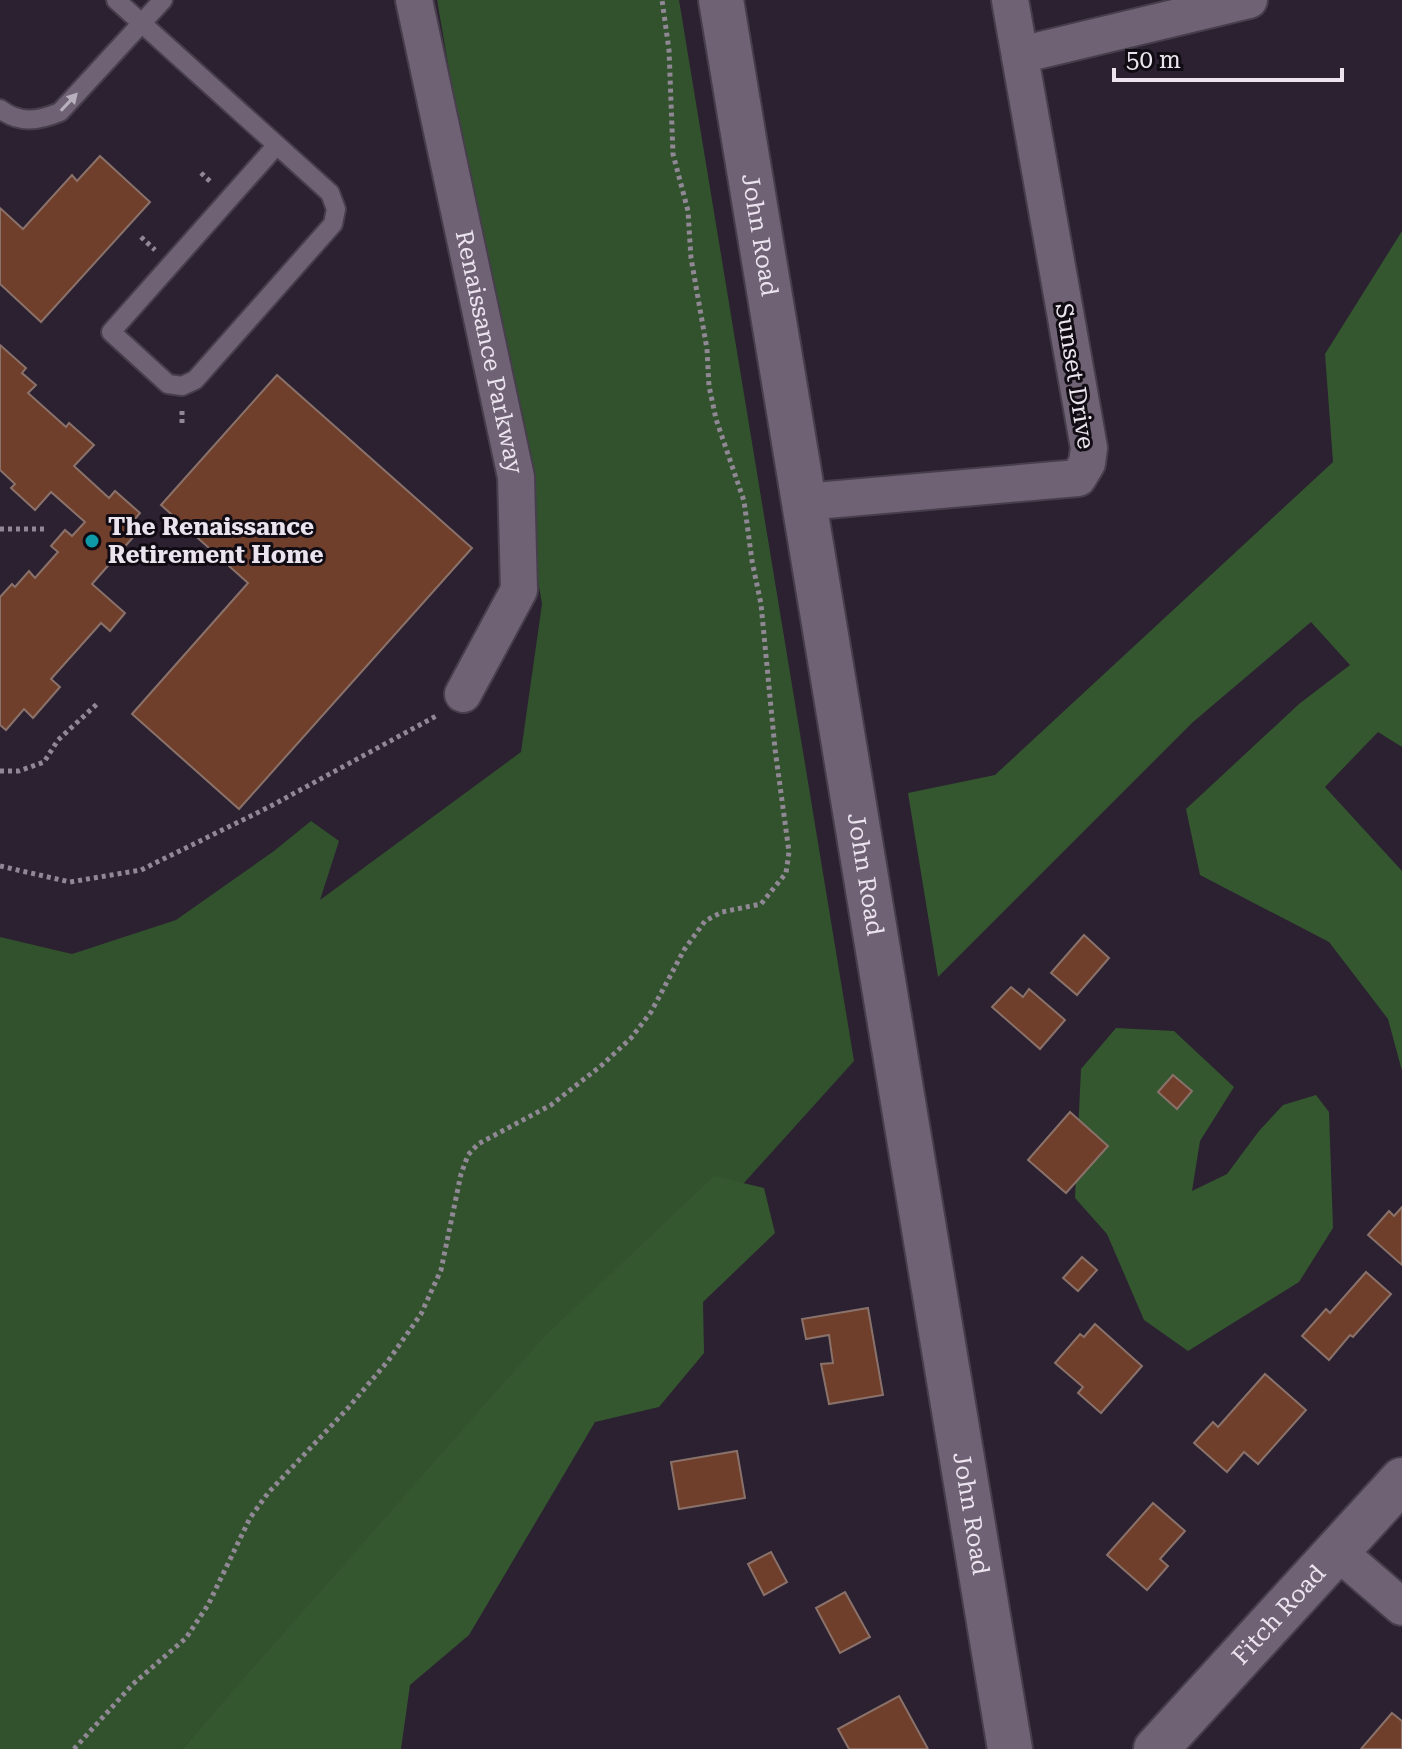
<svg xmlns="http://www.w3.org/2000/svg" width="1402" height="1749" viewBox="0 0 1402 1749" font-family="'Roboto Serif',serif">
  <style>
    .green { fill: #32522d }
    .forest { fill: #34572f }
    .building { fill: #703f2c; stroke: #8a726a; stroke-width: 2 }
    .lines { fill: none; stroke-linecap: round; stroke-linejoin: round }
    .lane-casing { stroke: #473e4c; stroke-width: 22 }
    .street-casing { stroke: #473e4c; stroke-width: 40 }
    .secondary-casing { stroke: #473e4c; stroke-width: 48 }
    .path { stroke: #908895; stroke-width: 5; stroke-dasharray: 4 4; stroke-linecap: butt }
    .lane { stroke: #6e6274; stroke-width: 18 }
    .street { stroke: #6e6274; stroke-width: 36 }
    .secondary { stroke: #6e6274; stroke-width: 44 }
    .oneway { fill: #b9b0be }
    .culture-dot { fill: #0f9aa8; stroke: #110c13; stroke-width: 3 }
    .labels { text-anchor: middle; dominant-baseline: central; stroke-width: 6; stroke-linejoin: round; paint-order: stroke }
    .street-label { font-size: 24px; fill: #ebe4ef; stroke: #110c13 }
    .poi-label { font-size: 24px; font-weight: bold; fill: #ebe4ef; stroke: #110c13; text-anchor: start }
  </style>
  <rect width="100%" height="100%" fill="#2b2131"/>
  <polygon class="green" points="437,0 679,0 854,1061 743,1184 288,1631 182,1749 0,1749 0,937 72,954 176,920 274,851 311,821 339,841 320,900 521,752 542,604"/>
  <g class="forest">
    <polygon points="1402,231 1402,747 1378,732 1325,787 1402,871 1402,1071 1388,1019 1329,942 1200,875 1186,809 1299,704 1350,665 1311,622 1193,722 938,977 908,793 995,775 1333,462 1325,354"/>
    <polygon points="1116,1028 1174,1031 1234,1087 1200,1141 1192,1191 1227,1174 1259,1131 1283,1105 1316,1095 1329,1112 1333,1228 1299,1282 1188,1351 1144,1320 1107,1234 1075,1198 1081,1069"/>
    <polygon points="714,1176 764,1188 775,1233 703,1302 704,1353 659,1407 595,1422 469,1635 410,1685 401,1749 182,1749 545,1336"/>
  </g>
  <g class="building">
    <polygon points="100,156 150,202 41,322 0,284 0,208 23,229 72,175 77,181"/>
    <polygon points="0,345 26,368 22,373 36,385 28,393 66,427 69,423 94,445 74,466 109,498 115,491 140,513 134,520 142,527 92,584 125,613 110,631 101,623 51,679 60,687 33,718 24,709 6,730 0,725 0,597 12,584 15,587 29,571 35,578 58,552 51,546 65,530 72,536 85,522 51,492 35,510 11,488 15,484 0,470"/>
    <polygon points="277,375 472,548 239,809 132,714 248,583 161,505"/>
    <polygon points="1084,935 1109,958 1077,995 1051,973"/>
    <polygon points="1011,987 1023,997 1029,989 1065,1020 1040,1049 992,1007"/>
    <polygon points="1173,1075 1192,1091 1177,1109 1158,1092"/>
    <polygon points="1070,1112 1108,1146 1066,1193 1028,1160"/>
    <polygon points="1402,1207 1402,1265 1368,1235 1389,1211 1394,1216"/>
    <polygon points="1082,1257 1097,1270 1078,1291 1063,1278"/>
    <polygon points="1366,1272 1391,1294 1353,1337 1350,1335 1329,1360 1302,1336 1326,1309 1330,1313"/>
    <polygon points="868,1308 883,1395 829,1404 821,1364 833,1363 829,1335 806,1339 802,1319"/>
    <polygon points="1095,1324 1142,1366 1101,1413 1078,1393 1083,1387 1055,1363 1080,1334 1084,1337"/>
    <polygon points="1265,1374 1306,1410 1258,1464 1244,1452 1227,1472 1194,1443 1213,1422 1218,1427"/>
    <polygon points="737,1451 745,1498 679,1509 671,1462"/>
    <polygon points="1153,1503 1185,1531 1160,1559 1168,1566 1147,1590 1107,1555"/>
    <polygon points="771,1552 787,1582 764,1595 748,1564"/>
    <polygon points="845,1592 870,1637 840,1653 816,1608"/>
    <polygon points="899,1696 928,1749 849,1749 838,1729"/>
    <polygon points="1392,1713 1402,1721 1402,1749 1361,1749"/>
  </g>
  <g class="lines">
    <g class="lane-casing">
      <g id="lane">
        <polyline points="116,0 330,193 336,209 333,224 195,380 182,386 168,384 111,332 276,146"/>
        <path d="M0 109C20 124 38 121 60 112L163 0"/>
      </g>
    </g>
    <g class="street-casing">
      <g id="street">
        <path id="s1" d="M414 0 516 477 519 590 463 694"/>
        <polyline points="1020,55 1249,0"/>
        <polyline points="804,502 1078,478 1087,463 1089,448 1010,0"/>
        <polyline points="1337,1551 1402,1607"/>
      </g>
    </g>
    <g class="secondary-casing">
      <g id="secondary">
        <path id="s2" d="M721 0 1010 1749"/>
        <path id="s3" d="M1156 1749 1402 1480"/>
      </g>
    </g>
    <g class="path">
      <polyline points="201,173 212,183"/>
      <polyline points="141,237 155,250"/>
      <polyline points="182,423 182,408"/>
      <polyline points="0,529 45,529"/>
      <polyline points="0,771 19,771 44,762 58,740 97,704"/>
      <polyline points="0,866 70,882 141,870 269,807 438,715"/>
      <polyline points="74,1749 133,1684 186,1638 208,1605 250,1518 268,1493 348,1408 388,1361 421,1314 441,1270 461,1174 468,1155 478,1144 551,1105 602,1065 631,1038 651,1012 684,950 705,921 722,912 761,904 786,873 789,852 775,749 761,604 752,561 744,501 716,419 709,386 707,349 691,258 688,211 673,154 669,50 662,0"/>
    </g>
    <use href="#lane" class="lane"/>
    <use href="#street" class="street"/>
    <use href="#secondary" class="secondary"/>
  </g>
  <defs><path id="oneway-solid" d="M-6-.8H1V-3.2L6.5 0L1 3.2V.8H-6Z" transform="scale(2)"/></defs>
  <use class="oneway" href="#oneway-solid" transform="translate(69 102) rotate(-47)"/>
  <circle class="culture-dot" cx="92" cy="541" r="8"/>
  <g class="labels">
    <g class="street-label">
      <text stroke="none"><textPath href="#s2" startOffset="238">John Road</textPath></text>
      <text stroke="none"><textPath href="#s1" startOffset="360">Renaissance Parkway</textPath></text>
      <text transform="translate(1075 376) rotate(81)">Sunset Drive</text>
      <text stroke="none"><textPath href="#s2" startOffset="886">John Road</textPath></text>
      <text stroke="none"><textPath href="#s2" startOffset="1534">John Road</textPath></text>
      <text stroke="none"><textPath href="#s3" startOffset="182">Fitch Road</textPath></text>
    </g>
    <g class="poi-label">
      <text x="108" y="527">The Renaissance<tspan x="108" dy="28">Retirement Home</tspan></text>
    </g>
  </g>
  <path d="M1114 68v12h228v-12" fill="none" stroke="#ebe4ef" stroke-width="4"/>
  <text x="1126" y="68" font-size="24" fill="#ebe4ef" stroke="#110c13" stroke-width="6" paint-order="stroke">50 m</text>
</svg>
